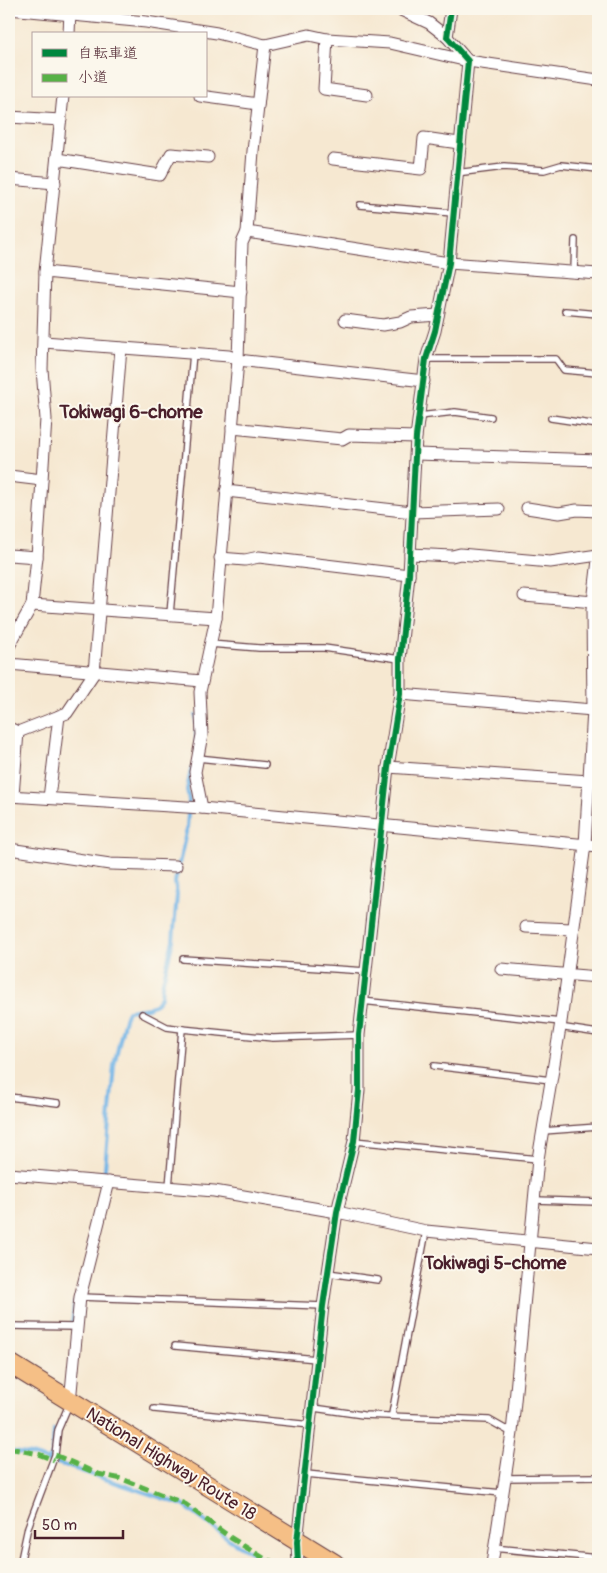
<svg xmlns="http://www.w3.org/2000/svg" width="607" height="1573" viewBox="0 0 607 1573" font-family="Pangolin,'Klee One',sans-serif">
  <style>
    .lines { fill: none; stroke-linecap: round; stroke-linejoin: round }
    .stream { stroke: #71b4e6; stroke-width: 4 }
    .service-casing { stroke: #643d44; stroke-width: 8 }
    .minor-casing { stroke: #643d44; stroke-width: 13 }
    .trunk-casing { stroke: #643d44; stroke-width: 21 }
    .service { stroke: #fff; stroke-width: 5.5 }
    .minor { stroke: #fff; stroke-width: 11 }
    .trunk { stroke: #f5bf86; stroke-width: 19 }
    .quiet { stroke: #57b146; stroke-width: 5; stroke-dasharray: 10 5; stroke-linecap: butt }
    .cycleway-casing { stroke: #fbf7ec; stroke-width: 9 }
    .cycleway { stroke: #00873e; stroke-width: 6 }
    .labels { text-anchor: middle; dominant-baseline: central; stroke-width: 4; stroke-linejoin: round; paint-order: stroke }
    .street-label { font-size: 18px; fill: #4a1f2b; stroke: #fbf7ec }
    .neighbourhood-label { font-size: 19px; font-weight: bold; fill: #4a1f2b; stroke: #fbf7ec }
  </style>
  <rect width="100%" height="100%" fill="#fbf7ec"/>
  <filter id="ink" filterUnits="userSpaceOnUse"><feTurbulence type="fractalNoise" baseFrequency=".02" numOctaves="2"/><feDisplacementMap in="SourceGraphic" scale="10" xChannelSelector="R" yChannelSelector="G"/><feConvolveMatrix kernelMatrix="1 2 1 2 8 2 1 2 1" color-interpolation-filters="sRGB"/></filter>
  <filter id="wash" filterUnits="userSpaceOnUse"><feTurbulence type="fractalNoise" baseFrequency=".0096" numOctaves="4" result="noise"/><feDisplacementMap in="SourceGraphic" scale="20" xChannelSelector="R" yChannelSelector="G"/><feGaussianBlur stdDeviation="1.12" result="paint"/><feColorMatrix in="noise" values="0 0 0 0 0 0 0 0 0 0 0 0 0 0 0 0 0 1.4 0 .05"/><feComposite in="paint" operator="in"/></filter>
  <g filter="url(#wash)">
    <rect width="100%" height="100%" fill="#f6e8d1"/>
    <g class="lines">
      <g class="stream">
        <polyline points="196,715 196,743"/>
        <polyline points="104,1179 114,1065 124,1022 128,1011 148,1008 156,1004 161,997 162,986 173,940 177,895 175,882 187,828 189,801 187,790 191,769"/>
        <polyline points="72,1328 74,1302"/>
        <polyline points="9,1451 31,1455 50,1461"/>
        <polyline points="48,1461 52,1455 54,1430"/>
        <polyline points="57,1463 183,1505 230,1540 271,1564"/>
      </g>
    </g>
  </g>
  <g filter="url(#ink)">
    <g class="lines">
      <g class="service-casing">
        <g id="service">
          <polyline points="456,173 504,167 544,170 561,165 598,169"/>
          <polyline points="360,205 453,213"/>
          <polyline points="574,272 575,240"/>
          <polyline points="565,311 598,314"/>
          <polyline points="426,359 556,359 564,370 598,373"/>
          <polyline points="419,416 455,412 491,417"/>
          <polyline points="551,418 598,425"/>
          <polyline points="170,614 193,353"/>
          <polyline points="210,644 259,648 324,648 400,659"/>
          <polyline points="198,758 265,765"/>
          <polyline points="183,959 366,971"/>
          <polyline points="362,1001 561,1022"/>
          <polyline points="142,1014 167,1027 182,1029"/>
          <polyline points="559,1027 598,1033"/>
          <polyline points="434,1066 551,1080"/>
          <polyline points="9,1097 58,1103"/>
          <polyline points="543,1131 598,1127"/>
          <polyline points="354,1141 538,1159"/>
          <polyline points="169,1187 182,1029 273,1038 359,1035"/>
          <polyline points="535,1200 598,1202"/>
          <polyline points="328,1273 378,1280"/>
          <polyline points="80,1297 323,1306"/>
          <polyline points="9,1326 77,1327"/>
          <polyline points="175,1346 317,1359"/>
          <polyline points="314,1408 363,1415 489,1420 512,1433"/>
          <polyline points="154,1409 311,1425"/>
          <polyline points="392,1414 426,1231"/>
          <polyline points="306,1474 502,1493"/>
          <polyline points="505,1478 598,1477"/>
          <polyline points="493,1548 598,1558"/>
          <polyline points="20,1564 28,1527 55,1455 58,1430 70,1402"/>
        </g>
      </g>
      <g class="minor-casing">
        <g id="minor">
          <polyline points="9,9 146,22 217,33 265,45 309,35 327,39 390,43 468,61 598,80"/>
          <polyline points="399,9 429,23 447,37"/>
          <polyline points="69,34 70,11"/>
          <polyline points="327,39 324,89 367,95"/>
          <polyline points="265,45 253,151 247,232 449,263 598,274"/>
          <polyline points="200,96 258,104"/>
          <polyline points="9,117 61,120"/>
          <polyline points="57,159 160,175 171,154 208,157"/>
          <polyline points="333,159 421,169 424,138 459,143"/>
          <polyline points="9,179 55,183"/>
          <polyline points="45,272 241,292"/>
          <polyline points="345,320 383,325 400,322 411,317 438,315"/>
          <polyline points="44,342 229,356 238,360 424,381"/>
          <polyline points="232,428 342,439 349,435 416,437"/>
          <polyline points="416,454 598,460"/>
          <polyline points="9,476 42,480"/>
          <polyline points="226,491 412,512 499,509"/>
          <polyline points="527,508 559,513 577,510 598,511"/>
          <polyline points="410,554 452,556 460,554 550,562 598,555"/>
          <polyline points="9,555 37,557"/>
          <polyline points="220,558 245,560 259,557 409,575"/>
          <polyline points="524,596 594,602"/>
          <polyline points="32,605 216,618"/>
          <polyline points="9,646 32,605 37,557 46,419 42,369 45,272 63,96"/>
          <polyline points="9,664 202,681"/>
          <polyline points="400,694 593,710"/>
          <polyline points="9,728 18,732 67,713 94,673 121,348"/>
          <polyline points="388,767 589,781"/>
          <polyline points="9,796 202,808 598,846"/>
          <polyline points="13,796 18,732"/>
          <polyline points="49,798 59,716"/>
          <polyline points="202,808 195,772 202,735 200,692 216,618 238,360 242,243 247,232"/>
          <polyline points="9,849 110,864 176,866"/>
          <polyline points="526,927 572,929"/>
          <polyline points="501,969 598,977"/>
          <polyline points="9,1174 214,1191 337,1212 426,1231 598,1248"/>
          <polyline points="70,1402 80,1297 109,1182"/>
          <polyline points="298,1564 297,1542 323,1306 337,1212 354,1141 359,1090 359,1035 388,767 400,694 400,659 409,575 416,437 426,359 435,331 449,263 468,61 447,37 451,9"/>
          <polyline points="492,1564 512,1433 538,1159 561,1022 585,845 593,710 592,610 598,560"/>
        </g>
      </g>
      <g class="trunk-casing">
        <polyline id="trunk" points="9,1363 335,1564"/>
      </g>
      <use href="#service" class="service"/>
      <use href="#minor" class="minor"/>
      <use href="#trunk" class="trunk"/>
      <g class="quiet">
        <polyline points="9,1448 38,1454 54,1460"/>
        <polyline points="55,1455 98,1474 122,1479 185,1504 231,1538 265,1559 281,1564"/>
      </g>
      <g class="cycleway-casing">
        <polyline id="cycleway" points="298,1564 297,1542 323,1306 337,1212 354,1141 359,1090 359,1035 388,767 400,694 400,659 409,575 416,437 426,359 435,331 449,263 468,61 447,37 451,9"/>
      </g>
      <use href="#cycleway" class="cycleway"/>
    </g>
  </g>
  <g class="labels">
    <g class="street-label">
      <text transform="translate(171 1464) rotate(32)">National Highway Route 18</text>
    </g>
    <g class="neighbourhood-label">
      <text x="131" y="412">Tokiwagi 6-chome</text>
      <text x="495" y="1263">Tokiwagi 5-chome</text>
    </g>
  </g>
  <rect width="607" height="1573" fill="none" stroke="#fbf7ec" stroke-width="30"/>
  <rect x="32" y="32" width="175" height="65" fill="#fbf7ec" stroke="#b4a19f"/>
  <rect x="42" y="49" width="25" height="8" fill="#00873e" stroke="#b4a19f"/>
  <text x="78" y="58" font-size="15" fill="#4a1f2b">自転車道</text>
  <rect x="42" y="74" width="25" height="8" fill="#57b146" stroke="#b4a19f"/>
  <text x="78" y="82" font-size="15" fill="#4a1f2b">小道</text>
  <path d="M35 1530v8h88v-8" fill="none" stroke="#4a1f2b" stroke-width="2.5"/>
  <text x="42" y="1530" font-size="15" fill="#4a1f2b" stroke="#fbf7ec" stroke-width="4" paint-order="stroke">50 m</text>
</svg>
